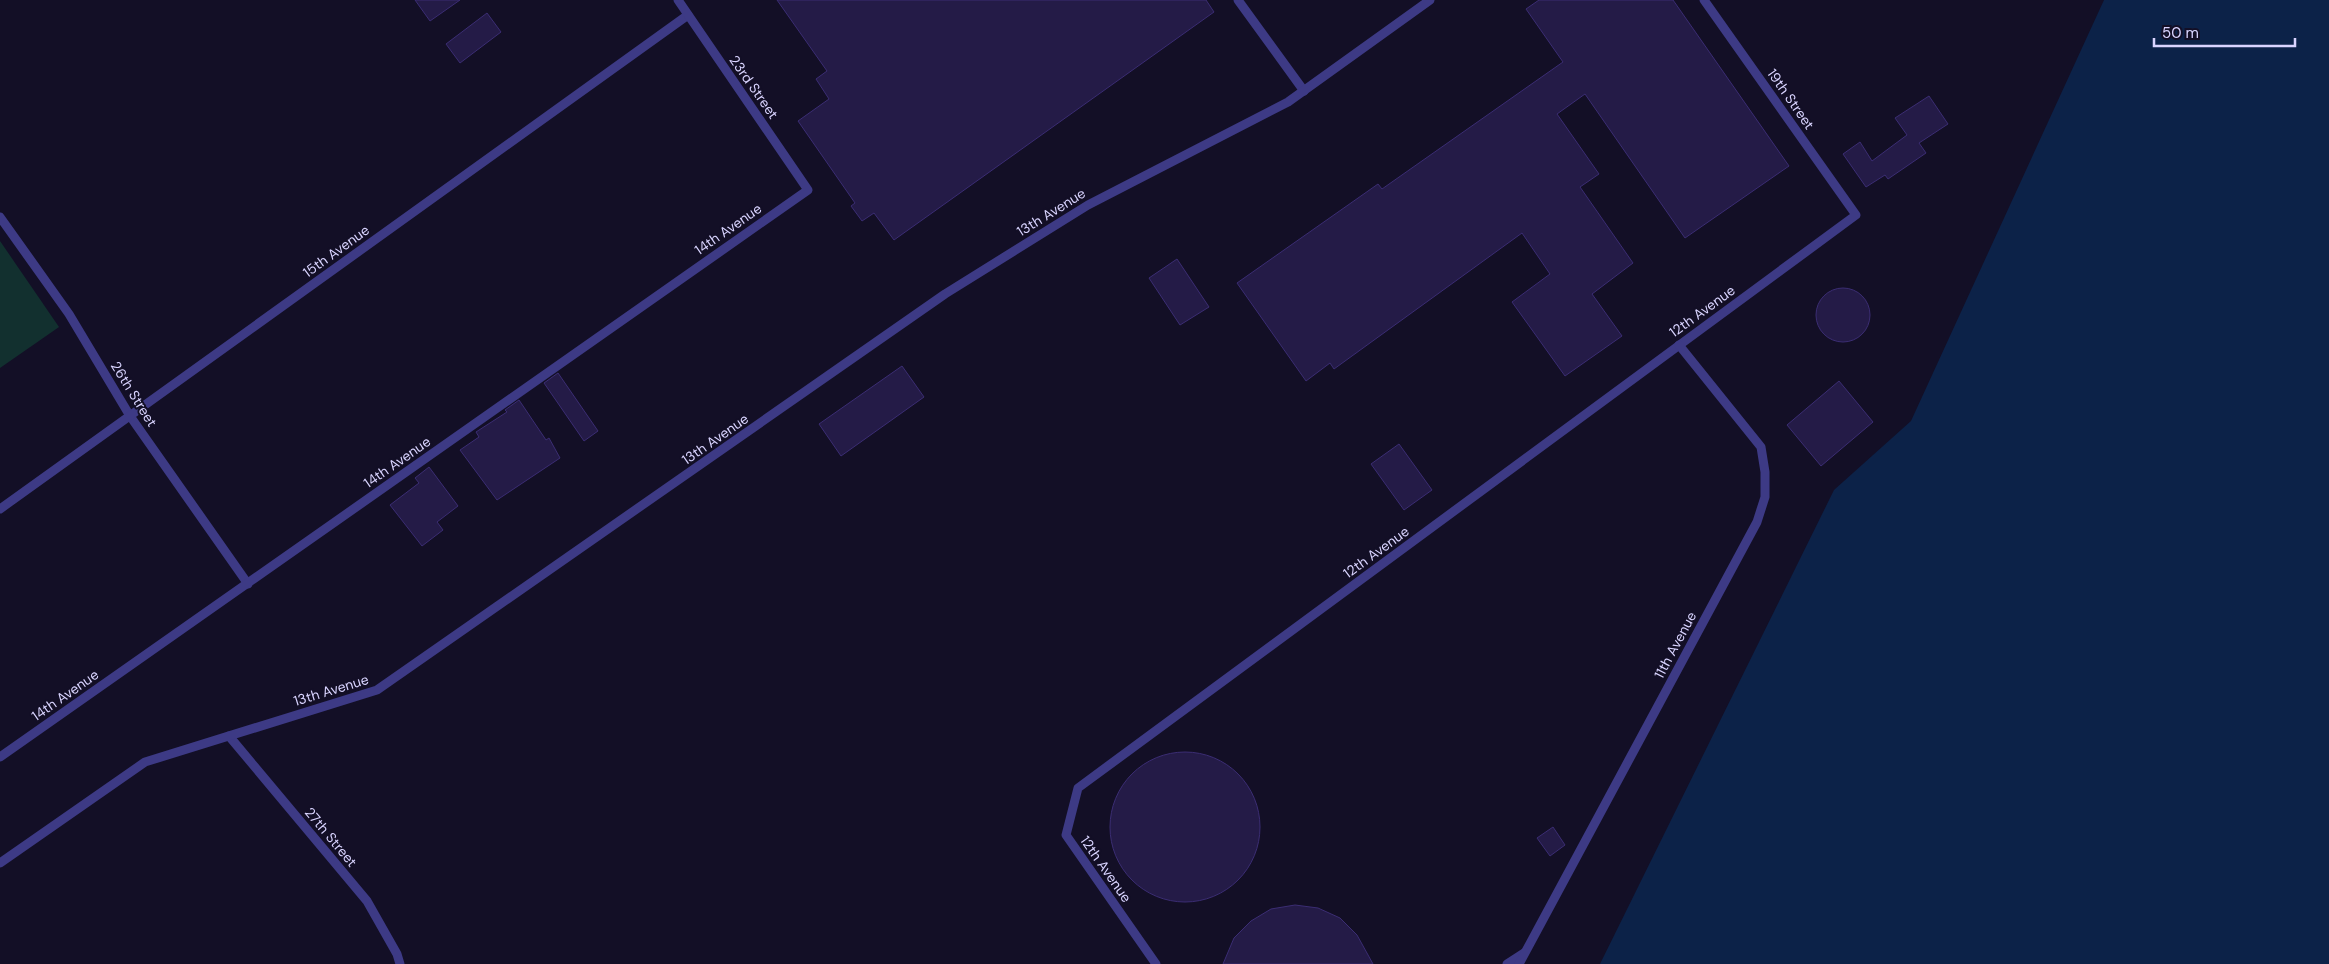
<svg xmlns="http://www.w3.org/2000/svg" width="2329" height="964" viewBox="0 0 2329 964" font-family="'DM Sans',sans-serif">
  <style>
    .green { fill: #12302f }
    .water { fill: #0c2248 }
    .building { fill: #241b47; stroke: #3b2d73 }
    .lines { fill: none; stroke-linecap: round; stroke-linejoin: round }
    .lane { stroke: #3d3a85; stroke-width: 9 }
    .labels { text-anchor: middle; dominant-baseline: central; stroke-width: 4; stroke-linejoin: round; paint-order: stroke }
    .street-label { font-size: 14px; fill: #d9d4ff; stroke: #130f26 }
  </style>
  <rect width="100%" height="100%" fill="#130f26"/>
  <polygon class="green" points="0,241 59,327 0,368"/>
  <polygon class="water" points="2104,0 2329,0 2329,964 1600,964 1834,490 1911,421"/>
  <g class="building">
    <polygon points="415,0 460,0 430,21"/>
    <polygon points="777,0 1206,0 1214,12 894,240 874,213 862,221 851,206 855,203 798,121 829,99 816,79 827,71"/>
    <polygon points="1539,0 1673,0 1789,166 1685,238 1585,94 1557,114 1599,174 1580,187 1633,263 1592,294 1622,336 1565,376 1512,302 1550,274 1522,233 1334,369 1330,363 1306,381 1237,283 1378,184 1382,189 1563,62 1526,9"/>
    <polygon points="487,13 501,32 460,63 446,44"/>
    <polygon points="1929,96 1948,124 1919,143 1926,153 1888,179 1885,175 1866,187 1843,154 1860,142 1872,161 1907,135 1895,118"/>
    <polygon points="1177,259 1209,307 1180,325 1149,278"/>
    <circle cx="1843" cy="315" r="27"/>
    <polygon points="902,366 924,397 841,456 819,424"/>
    <polygon points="558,373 598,431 584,441 544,383"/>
    <polygon points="1839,381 1873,422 1821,466 1787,425"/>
    <polygon points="519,400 546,440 549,438 560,458 497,500 460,450 479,437 476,432 507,412 505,410"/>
    <polygon points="1399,444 1432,490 1404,510 1371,464"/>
    <polygon points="429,467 458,506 437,522 443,530 422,546 390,505 419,483 415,478"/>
    <circle cx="1185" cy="827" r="75"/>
    <polygon points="1553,827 1565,845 1550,856 1537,838"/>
    <polygon points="1295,905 1318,908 1340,918 1357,935 1373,964 1223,964 1234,938 1251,921 1271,909"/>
  </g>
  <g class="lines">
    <g class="lane">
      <polyline points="1238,0 1304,91"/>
      <polyline points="0,217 69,314 130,416 248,584"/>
      <polyline points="0,509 688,15"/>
      <polyline points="229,736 367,901 397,954 400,964"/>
      <polyline points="0,757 808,190 678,0"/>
      <polyline points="0,863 145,762 377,690 945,294 1088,205 1288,102 1430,0"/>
      <polyline points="1156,964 1066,835 1078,788 1856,215 1704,0"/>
      <polyline points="1507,964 1524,953"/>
      <polyline points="1519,964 1757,522 1765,497 1765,472 1761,447 1679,345"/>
    </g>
  </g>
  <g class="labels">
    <g class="street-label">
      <text transform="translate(754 87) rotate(55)">23rd Street</text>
      <text transform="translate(1791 99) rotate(55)">19th Street</text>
      <text transform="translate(1051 212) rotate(-32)">13th Avenue</text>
      <text transform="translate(728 229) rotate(-35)">14th Avenue</text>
      <text transform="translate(336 251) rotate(-36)">15th Avenue</text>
      <text transform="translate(1702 311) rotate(-36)">12th Avenue</text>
      <text transform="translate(134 394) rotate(58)">26th Street</text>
      <text transform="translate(715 439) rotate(-35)">13th Avenue</text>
      <text transform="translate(397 462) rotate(-35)">14th Avenue</text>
      <text transform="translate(1376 552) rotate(-36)">12th Avenue</text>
      <text transform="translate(1675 645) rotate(-62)">11th Avenue</text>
      <text transform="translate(331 690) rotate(-17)">13th Avenue</text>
      <text transform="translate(65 695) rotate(-35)">14th Avenue</text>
      <text transform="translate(331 837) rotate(50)">27th Street</text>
      <text transform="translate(1106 869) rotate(55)">12th Avenue</text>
    </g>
  </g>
  <path d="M2154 38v8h141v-8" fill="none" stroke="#d9d4ff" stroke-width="2.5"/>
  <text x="2162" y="38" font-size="15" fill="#d9d4ff" stroke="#130f26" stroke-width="4" paint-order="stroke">50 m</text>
</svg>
